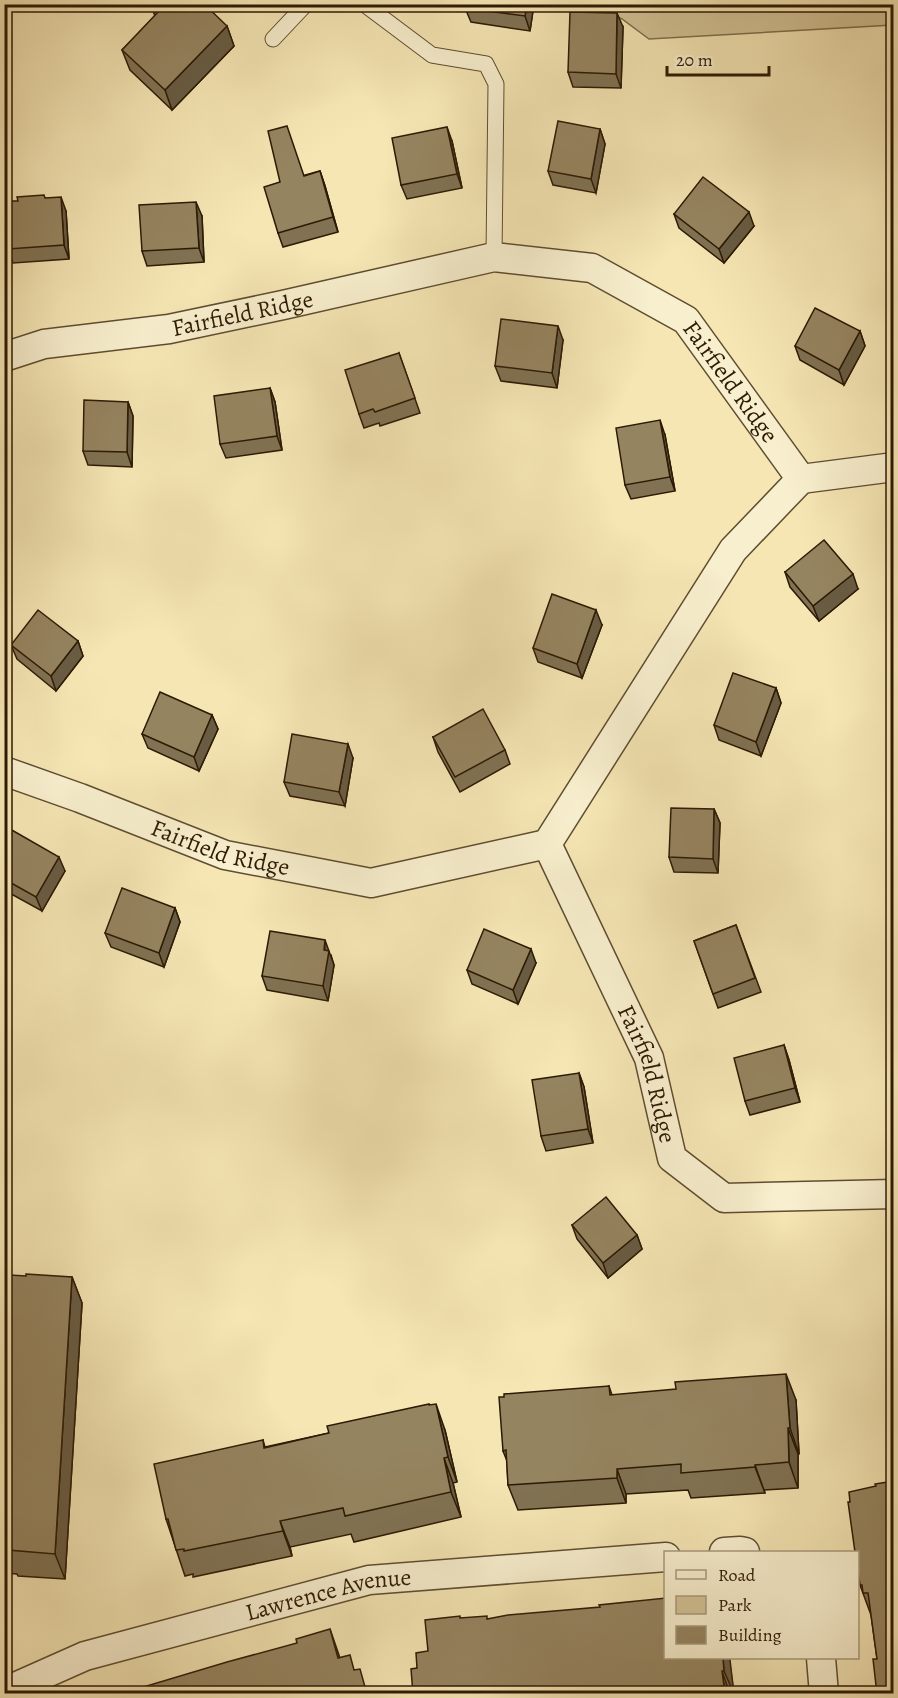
<svg xmlns="http://www.w3.org/2000/svg" width="898" height="1698" viewBox="0 0 898 1698" font-family="Alegreya,serif">
  <style>
    .green { fill: #d3c396; stroke: #806e4d; stroke-width: 1.5 }
    .lines { fill: none; stroke-linecap: round; stroke-linejoin: round }
    .service-casing { stroke: #5f4d30; stroke-width: 17 }
    .minor-casing { stroke: #5f4d30; stroke-width: 31 }
    .service { stroke: #f8efce; stroke-width: 15 }
    .minor { stroke: #f8efce; stroke-width: 28 }
    .wall { fill: #807253; stroke: #2d1a04; stroke-width: 1.5 }
    .shaded-wall { fill: #685c43; stroke: #2d1a04; stroke-width: 1.5 }
    .building { fill: #958460; stroke: #2d1a04; stroke-width: 1.5 }
    .labels { text-anchor: middle; dominant-baseline: central; stroke-width: 5; stroke-linejoin: round; paint-order: stroke }
    .street-label { font-size: 24px; fill: #2d1a04; stroke: #f8efce }
  </style>
  <rect width="100%" height="100%" fill="#f5e6b4"/>
  <filter id="stains"><feTurbulence type="fractalNoise" baseFrequency=".00333" numOctaves="4"/><feColorMatrix values="0 0 0 0 .2 0 0 0 0 .09 0 0 0 0 .02 0 0 0 .5 -.17"/></filter>
  <radialGradient id="worn" r=".72"><stop offset=".6" stop-color="#630" stop-opacity="0"/><stop offset="1" stop-color="#630" stop-opacity=".3"/></radialGradient>
  <polygon class="green" points="592,5 893,5 893,25 649,39 622,19"/>
  <g class="lines">
    <g class="service-casing">
      <g id="service">
        <polyline points="364,4 432,55 486,64 496,84 494,257"/>
        <polyline points="273,39 306,4"/>
      </g>
    </g>
    <g class="minor-casing">
      <g id="minor">
        <path id="s1" d="M4 357 44 344 169 329 283 305 494 257 592 268 686 320 801 479"/>
        <path id="s2" d="M801 479 733 550 547 844 649 1058 672 1158 724 1198 894 1194"/>
        <polyline points="801,479 894,467"/>
        <path id="s3" d="M4 771 80 798 225 855 371 883 547 844"/>
        <polyline points="724,1552 740,1551 745,1552"/>
        <polyline points="821,1658 824,1694"/>
        <path id="s4" d="M4 1692 85 1656 369 1580 666 1557"/>
      </g>
    </g>
    <use href="#service" class="service"/>
    <use href="#minor" class="minor"/>
  </g>
  <g class="wall">
    <polygon points="534,4 530,31 471,22 465,8"/>
    <polygon points="151,6 227,26 234,46 172,110 130,70 122,50 155,16"/>
    <polygon points="623,27 621,88 573,87 568,72"/>
    <polygon points="600,129 605,144 596,193 553,185 548,171"/>
    <polygon points="452,141 462,188 407,199 401,185"/>
    <polygon points="320,171 325,186 338,232 283,247 278,233 280,182"/>
    <polygon points="45,198 66,211 69,259 13,263 8,249 18,201"/>
    <polygon points="674,214 754,226 724,263 679,228"/>
    <polygon points="202,216 204,262 147,266 142,251"/>
    <polygon points="860,331 865,346 844,385 800,360 795,346"/>
    <polygon points="563,340 557,388 501,381 495,366"/>
    <polygon points="399,353 420,413 380,426 379,423 364,428 359,414"/>
    <polygon points="270,388 275,402 282,450 226,458 220,444"/>
    <polygon points="128,402 133,416 132,467 88,465 83,451"/>
    <polygon points="665,435 675,491 631,499 625,485"/>
    <polygon points="785,572 858,589 819,621 790,587"/>
    <polygon points="602,625 582,678 538,662 533,648"/>
    <polygon points="78,641 83,656 56,691 17,659 11,645"/>
    <polygon points="776,688 781,703 761,756 719,740 714,725"/>
    <polygon points="212,715 218,729 199,771 148,748 142,734"/>
    <polygon points="433,737 505,750 510,764 460,792 438,752"/>
    <polygon points="353,758 345,806 290,796 284,782"/>
    <polygon points="714,809 720,823 718,873 674,872 669,857"/>
    <polygon points="4,838 65,871 42,911 4,890"/>
    <polygon points="175,908 180,922 164,967 111,947 105,933"/>
    <polygon points="736,925 761,992 718,1008 694,941"/>
    <polygon points="331,955 334,965 328,1001 267,990 262,976"/>
    <polygon points="536,963 518,1004 472,984 467,970"/>
    <polygon points="784,1045 789,1060 800,1102 750,1115 745,1101"/>
    <polygon points="579,1073 584,1087 593,1143 546,1151 541,1136"/>
    <polygon points="572,1225 637,1235 642,1249 608,1278 577,1239"/>
    <polygon points="4,1277 72,1277 82,1303 65,1579 18,1576 17,1574 4,1573"/>
    <polygon points="609,1386 612,1395 796,1400 799,1454 798,1454 798,1488 764,1490 765,1493 691,1498 688,1490 626,1494 626,1503 518,1510 508,1485 507,1461 503,1451"/>
    <polygon points="430,1405 445,1430 457,1482 453,1483 461,1517 354,1542 351,1534 290,1547 292,1556 193,1577 193,1574 185,1576 166,1519 263,1440 265,1447 329,1433"/>
    <polygon points="876,1486 877,1659 871,1615 860,1585 850,1502"/>
    <polygon points="461,1618 488,1619 666,1658 729,1658 734,1694 413,1694 417,1668 428,1651"/>
  </g>
  <g class="shaded-wall">
    <polygon points="527,4 534,4 530,31 525,16"/>
    <polygon points="617,13 623,27 621,88 616,74"/>
    <polygon points="227,26 234,46 172,110 165,90"/>
    <polygon points="447,127 452,141 462,188 457,174"/>
    <polygon points="600,129 605,144 596,193 591,179"/>
    <polygon points="320,171 325,186 338,232 333,217"/>
    <polygon points="61,197 66,211 69,259 64,245"/>
    <polygon points="196,202 202,216 204,262 199,248"/>
    <polygon points="749,212 754,226 724,263 719,249"/>
    <polygon points="558,326 563,340 557,388 552,373"/>
    <polygon points="860,331 865,346 844,385 839,370"/>
    <polygon points="270,388 275,402 282,450 277,436"/>
    <polygon points="128,402 133,416 132,467 127,452"/>
    <polygon points="660,420 665,435 675,491 670,477"/>
    <polygon points="853,574 858,589 819,621 813,606"/>
    <polygon points="596,610 602,625 582,678 577,664"/>
    <polygon points="78,641 83,656 56,691 51,676"/>
    <polygon points="776,688 781,703 761,756 756,742"/>
    <polygon points="212,715 218,729 199,771 194,757"/>
    <polygon points="348,744 353,758 345,806 339,792"/>
    <polygon points="714,809 720,823 718,873 713,859"/>
    <polygon points="59,857 65,871 42,911 36,897"/>
    <polygon points="175,908 180,922 164,967 159,953"/>
    <polygon points="325,940 334,965 328,1001 323,986"/>
    <polygon points="531,949 536,963 518,1004 513,990"/>
    <polygon points="784,1045 789,1060 800,1102 795,1088"/>
    <polygon points="579,1073 584,1087 593,1143 588,1129"/>
    <polygon points="637,1235 642,1249 608,1278 603,1263"/>
    <polygon points="72,1277 82,1303 65,1579 55,1554"/>
    <polygon points="786,1374 796,1400 799,1454 790,1428"/>
    <polygon points="436,1404 445,1430 457,1482 448,1457"/>
    <polygon points="788,1428 798,1454 798,1488 789,1462"/>
    <polygon points="444,1458 453,1483 461,1517 451,1492"/>
    <polygon points="755,1465 764,1490 765,1493 755,1467"/>
    <polygon points="617,1469 626,1494 626,1503 617,1478"/>
    <polygon points="280,1521 290,1547 292,1556 283,1531"/>
    <polygon points="330,1629 339,1655 347,1684 338,1658"/>
    <polygon points="723,1658 729,1658 730,1660 734,1694 724,1671"/>
    <polygon points="722,1671 730,1694 727,1694 724,1686"/>
  </g>
  <g class="building">
    <polygon points="152,4 204,4 227,26 165,90 122,50 158,12 151,6"/>
    <polygon points="466,4 527,4 525,16 465,8"/>
    <polygon points="570,12 617,13 616,74 568,72"/>
    <polygon points="558,121 600,129 591,179 548,171"/>
    <polygon points="287,126 304,176 320,171 333,217 278,233 264,187 280,182 268,131"/>
    <polygon points="447,127 457,174 401,185 392,138"/>
    <polygon points="703,177 749,212 719,249 674,214"/>
    <polygon points="44,195 45,198 61,197 64,245 8,249 4,201 18,201 17,197"/>
    <polygon points="196,202 199,248 142,251 139,205"/>
    <polygon points="815,308 860,331 839,370 795,346"/>
    <polygon points="501,319 558,326 552,373 495,366"/>
    <polygon points="399,353 415,398 375,412 373,409 359,414 345,370"/>
    <polygon points="270,388 277,436 220,444 214,396"/>
    <polygon points="84,400 128,402 127,452 83,451"/>
    <polygon points="660,420 670,477 625,485 616,428"/>
    <polygon points="824,540 853,574 813,606 785,572"/>
    <polygon points="552,594 596,610 577,664 533,648"/>
    <polygon points="38,610 78,641 51,676 11,645"/>
    <polygon points="733,673 776,688 756,742 714,725"/>
    <polygon points="160,692 212,715 194,757 142,734"/>
    <polygon points="483,709 505,750 455,777 433,737"/>
    <polygon points="292,734 348,744 339,792 284,782"/>
    <polygon points="671,808 714,809 713,859 669,857"/>
    <polygon points="10,829 59,857 36,897 4,879 4,838"/>
    <polygon points="122,888 175,908 159,953 105,933"/>
    <polygon points="736,925 755,978 713,994 694,941"/>
    <polygon points="484,929 531,949 513,990 467,970"/>
    <polygon points="270,931 325,940 324,950 329,951 323,986 262,976"/>
    <polygon points="784,1045 795,1088 745,1101 734,1058"/>
    <polygon points="579,1073 588,1129 541,1136 532,1080"/>
    <polygon points="606,1197 637,1235 603,1263 572,1225"/>
    <polygon points="26,1274 72,1277 55,1554 8,1550 8,1549 4,1548 4,1277 10,1278 10,1275 26,1276"/>
    <polygon points="786,1374 790,1428 788,1428 789,1462 755,1465 755,1467 681,1473 681,1464 617,1469 617,1478 508,1485 506,1450 503,1451 499,1397 504,1397 504,1394 609,1386 610,1395 676,1389 675,1382"/>
    <polygon points="429,1404 429,1405 436,1404 448,1457 444,1458 451,1492 345,1516 343,1508 280,1521 283,1531 184,1551 184,1549 176,1550 168,1519 166,1519 154,1464 263,1440 264,1448 329,1433 327,1426"/>
    <polygon points="894,1481 894,1694 877,1694 873,1659 877,1659 868,1593 863,1593 862,1585 860,1585 858,1571 858,1552 855,1552 848,1502 850,1502 849,1492 876,1486 875,1484"/>
    <polygon points="666,1598 666,1658 723,1658 724,1671 722,1671 724,1686 646,1694 413,1694 411,1669 417,1668 416,1653 428,1651 425,1620 460,1616 460,1618 487,1616 487,1619 508,1615 600,1607 599,1605"/>
    <polygon points="330,1629 338,1658 350,1655 354,1670 360,1669 367,1694 120,1694 227,1662 297,1643 296,1639"/>
  </g>
  <g class="labels">
    <g class="street-label">
      <text stroke="none"><textPath href="#s1" startOffset="243">Fairfield Ridge</textPath></text>
      <text stroke="none"><textPath href="#s1" startOffset="783">Fairfield Ridge</textPath></text>
      <text stroke="none"><textPath href="#s3" startOffset="230">Fairfield Ridge</textPath></text>
      <text stroke="none"><textPath href="#s2" startOffset="698">Fairfield Ridge</textPath></text>
      <text stroke="none"><textPath href="#s4" startOffset="340">Lawrence Avenue</textPath></text>
    </g>
  </g>
  <rect width="898" height="1698" fill="none" stroke="#f5e6b4" stroke-width="24"/>
  <rect x="6" y="6" width="886" height="1686" fill="none" stroke="#2d1a04" stroke-width="3"/>
  <rect x="12" y="12" width="874" height="1674" fill="none" stroke="#2d1a04" stroke-width="1.5"/>
  <rect x="664" y="1551" width="195" height="108" fill="#f8efce" stroke="#a79a7d" stroke-width="1.5"/>
  <rect x="676" y="1570" width="30" height="9" fill="#f8efce" stroke="#a79a7d" stroke-width="1.5"/>
  <text x="718" y="1581" font-size="18" fill="#2d1a04">Road</text>
  <rect x="676" y="1596" width="30" height="18" fill="#d3c396" stroke="#a79a7d" stroke-width="1.5"/>
  <text x="718" y="1611" font-size="18" fill="#2d1a04">Park</text>
  <rect x="676" y="1626" width="30" height="18" fill="#958460" stroke="#a79a7d" stroke-width="1.5"/>
  <text x="718" y="1641" font-size="18" fill="#2d1a04">Building</text>
  <path d="M667 66v9h102v-9" fill="none" stroke="#2d1a04" stroke-width="3"/>
  <text x="676" y="66" font-size="18" fill="#2d1a04" stroke="#f8efce" stroke-width="4.5" paint-order="stroke">20 m</text>
  <rect width="100%" height="100%" filter="url(#stains)"/>
  <rect width="100%" height="100%" fill="url(#worn)"/>
</svg>
